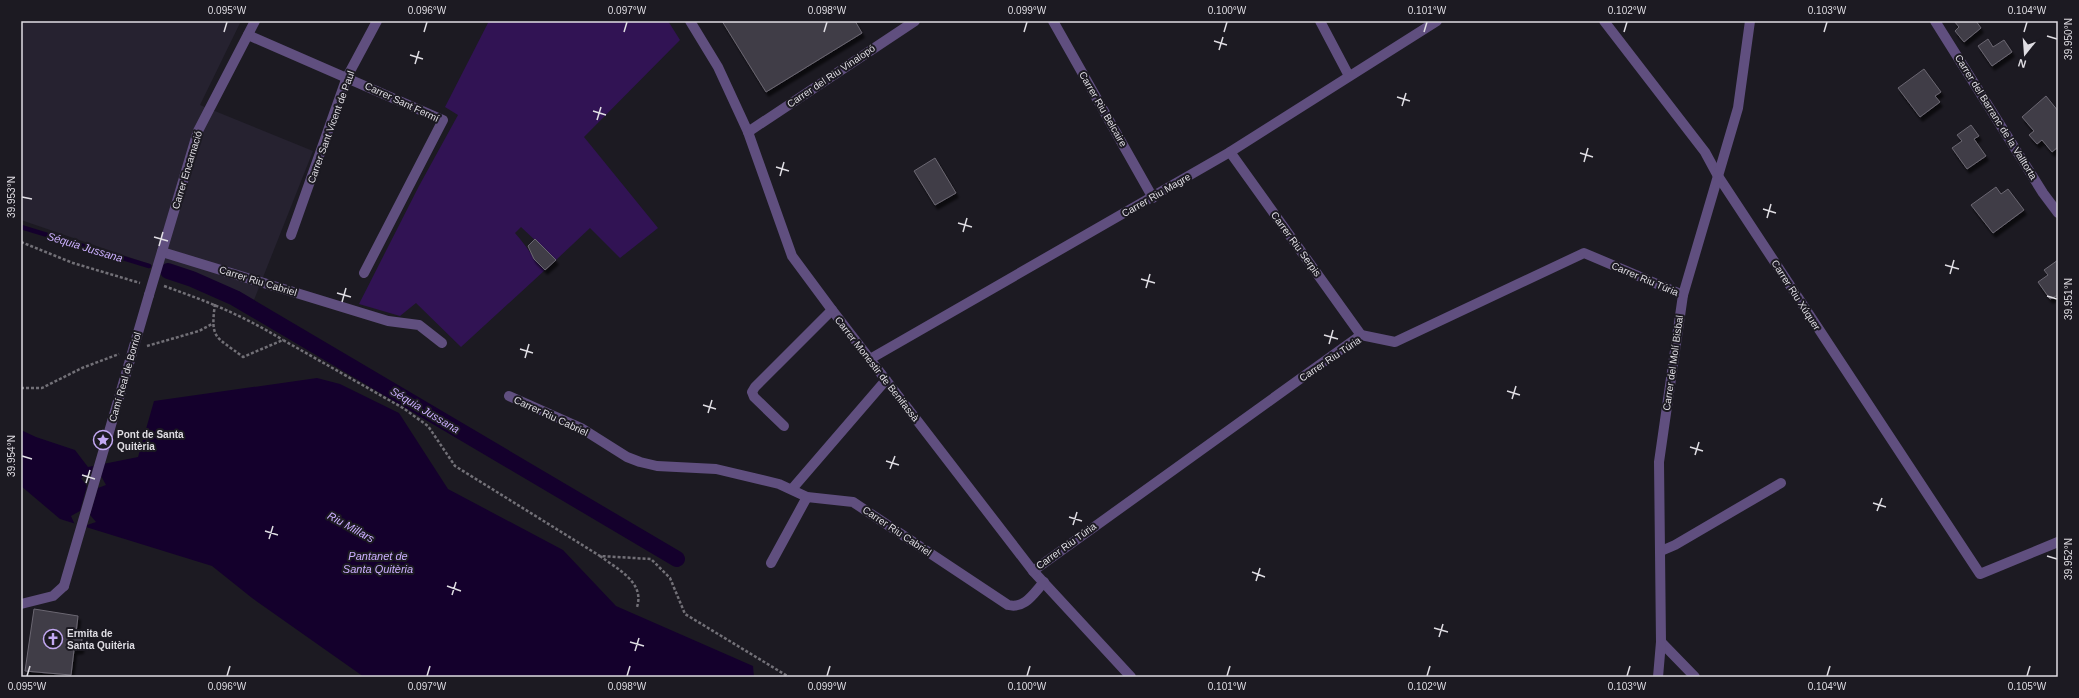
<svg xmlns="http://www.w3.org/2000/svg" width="2079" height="698" viewBox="0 0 2079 698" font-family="Helvetica,sans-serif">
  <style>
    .built { fill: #262230 }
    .green { fill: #311354 }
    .water { fill: #14002c }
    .pier { fill: #1c1a22 }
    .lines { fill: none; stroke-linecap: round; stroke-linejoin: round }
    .stream { stroke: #14002c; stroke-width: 4.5 }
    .canal { stroke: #14002c; stroke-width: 16 }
    .building { fill: #3f3c46; stroke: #6b6772; filter: url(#shadow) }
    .path { stroke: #727077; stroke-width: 2.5; stroke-dasharray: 3 2; stroke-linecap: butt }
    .minor { stroke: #604f7f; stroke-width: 10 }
    .minor-bridge { stroke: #604f7f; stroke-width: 10 }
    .ticks { fill: none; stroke: #dfdde3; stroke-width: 1.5 }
    .labels { text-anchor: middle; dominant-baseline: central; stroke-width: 4; stroke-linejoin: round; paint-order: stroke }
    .street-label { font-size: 10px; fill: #dfdde3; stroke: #1c1a22 }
    .poi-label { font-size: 10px; font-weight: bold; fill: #dfdde3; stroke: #1c1a22; text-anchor: start }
    .water-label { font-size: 11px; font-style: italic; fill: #cbaffe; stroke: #1c1a22 }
    .neatline { fill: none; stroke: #dfdde3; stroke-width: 1.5 }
    .ticks-label { font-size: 10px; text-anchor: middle; fill: #dfdde3 }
  </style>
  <defs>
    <filter id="shadow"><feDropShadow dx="2.5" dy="4.5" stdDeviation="1" flood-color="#0009"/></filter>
  </defs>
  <rect width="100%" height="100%" fill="#1c1a22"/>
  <polygon class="built" points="21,21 241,21 200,105 313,151 254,300 21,220"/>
  <path class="green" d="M489 21H668L680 40 584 137 658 228 620 258 590 228 556 260 521 227 515 233C526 245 533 258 545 270L461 347 416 303 400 316 359 304 419 186 458 115 445 107Z"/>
  <polygon class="water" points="317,378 340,384 399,413 448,489 563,550 616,606 753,666 754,677 364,677 252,598 212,566 60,519 21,486 21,430 36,437 75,450 88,467 138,457 154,401"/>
  <polygon class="pier" points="105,462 101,476 106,485 98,488 90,515 96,522 87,525 86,529 75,525 71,516 80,511 87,486 81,478 91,473 94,464"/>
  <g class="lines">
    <polyline class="stream" points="21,227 149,266"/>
    <polyline class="canal" points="168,271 192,279 235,298 677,559"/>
  </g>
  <g class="building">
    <polygon points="722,21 855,21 862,33 766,92"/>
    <polygon points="1954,21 1976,21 1981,28 1964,42 1955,31 1959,27"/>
    <polygon points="1988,39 1993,47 2004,40 2012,52 1992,66 1978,46"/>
    <polygon points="1924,69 1941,92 1935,96 1940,102 1920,117 1898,88"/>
    <polygon points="2046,96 2058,111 2058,147 2052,152 2042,140 2037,144 2029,135 2034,131 2022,117"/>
    <polygon points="1971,125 1979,136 1974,139 1986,156 1967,169 1952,148 1962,141 1957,135"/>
    <polygon points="935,158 956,193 935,205 914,171"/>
    <polygon points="1996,187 2001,194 2008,189 2024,210 1993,233 1971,205"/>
    <polygon points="535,239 556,260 545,270 534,259 528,246"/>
    <polygon points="2058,260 2058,295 2050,299 2038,282 2048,275 2044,270"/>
    <polygon points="34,609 78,616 76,633 82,638 81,649 74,650 71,675 25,671"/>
  </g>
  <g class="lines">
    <g class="path">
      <polyline points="21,242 73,263 140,283"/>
      <path d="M164 286C209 302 242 315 283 340"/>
      <path d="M215 304C210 340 216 336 243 357L283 340 403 408 428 426 455 466 600 556 651 559 670 578 685 614 789 677"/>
      <polyline points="147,346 199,331 212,324"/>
      <polyline points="21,388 42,388 82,368 119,354"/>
      <path d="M600 556C617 569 645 582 637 607"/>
    </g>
    <g class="minor">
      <polyline points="690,21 718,67 748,132 792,256 832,310 1033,571 1131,677"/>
      <polyline points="1053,21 1153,198"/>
      <polyline points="1320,21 1349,76"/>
      <polyline points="1604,21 1705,152 1718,176 1980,574 2058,542"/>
      <polyline points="1935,21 2043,193 2058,213"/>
      <polyline points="248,35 443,120 364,273"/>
      <polyline points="748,132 915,21"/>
      <polyline points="1230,152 1361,335"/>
      <polyline points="291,235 347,77 377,21"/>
      <polyline points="162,252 388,321 419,325 442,343"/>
      <polyline points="149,295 198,131 255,21"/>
      <polyline points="870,359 1230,152 1437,21"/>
      <path d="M509 396 581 428 627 457 640 462 657 466 716 469 779 484 807 497 853 502 1008 605C1025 609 1033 594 1044 582"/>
      <polyline points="784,426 754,397 752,392 755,387 832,310"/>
      <polyline points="792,489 886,380"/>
      <polyline points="1661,551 1675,545 1781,483"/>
      <polyline points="771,563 807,497"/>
      <polyline points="1033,571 1361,335 1395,342 1584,253 1683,295"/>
      <polyline points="21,604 53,596 64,586"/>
      <polyline points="1661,642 1695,677"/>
      <polyline points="1658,677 1661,642 1659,462 1683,295 1738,108 1750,21"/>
    </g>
    <polyline class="minor-bridge" points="64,586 149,295"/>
  </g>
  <path class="ticks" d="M224 32 227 22M424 32 427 22M624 32 627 22M824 32 827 22M1024 32 1027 22M1224 32 1227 22M1424 32 1427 22M1624 32 1627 22M1824 32 1827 22M2024 32 2027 22M2047 36 2057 39M1214 41 1227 45M1219 50 1223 37M410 55 423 59M415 64 419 51M1397 97 1410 101M1402 106 1406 93M593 111 606 115M597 120 601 107M1580 153 1593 157M1584 162 1588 148M776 167 789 171M780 176 784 162M22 197 32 199M1763 209 1776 213M1767 218 1771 204M958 223 972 227M963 232 967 218M154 237 168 241M159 246 163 232M1945 265 1959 269M1950 274 1954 260M1141 279 1155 283M1146 288 1150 274M337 293 351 297M2047 296 2057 299M342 302 346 288M1324 335 1338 339M1329 344 1333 330M520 349 533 353M525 358 529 344M1507 391 1520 395M1512 399 1516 386M703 405 716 409M708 413 712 400M1690 447 1703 451M1695 455 1699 442M22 456 32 459M886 461 899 465M890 469 895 456M82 475 95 479M86 483 90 470M1873 503 1886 507M1877 511 1882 498M1069 517 1082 521M1073 525 1077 512M265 531 278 535M269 539 273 526M2047 556 2057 559M1252 572 1265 577M1256 581 1260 568M447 586 461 591M452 595 456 582M1434 628 1448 632M1439 637 1443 624M630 642 644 646M635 651 639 638M27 676 30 666M227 676 230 666M427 676 430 666M627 676 630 666M827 676 830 666M1027 676 1030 666M1227 676 1230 666M1427 676 1430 666M1627 676 1630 666M1827 676 1830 666M2027 676 2030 666"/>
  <defs>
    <g id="sight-ring" transform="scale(1)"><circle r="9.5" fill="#1c1a22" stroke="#c2a8f2" stroke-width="1.5"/><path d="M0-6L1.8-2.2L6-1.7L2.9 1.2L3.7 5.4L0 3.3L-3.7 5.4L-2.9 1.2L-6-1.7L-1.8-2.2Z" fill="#c2a8f2"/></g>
    <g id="church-ring" transform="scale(1)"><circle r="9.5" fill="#1c1a22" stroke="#c2a8f2" stroke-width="1.5"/><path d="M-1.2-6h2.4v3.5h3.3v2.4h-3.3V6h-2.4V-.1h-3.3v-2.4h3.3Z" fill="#c2a8f2"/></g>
  </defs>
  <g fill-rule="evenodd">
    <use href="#sight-ring" x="103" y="440"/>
    <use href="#church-ring" x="53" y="639"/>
  </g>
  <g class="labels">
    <g class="street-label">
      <text transform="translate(831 76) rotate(-34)">Carrer del Riu Vinalopó</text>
      <text transform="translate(402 102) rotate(25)">Carrer Sant Fermí</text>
      <text transform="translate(1103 109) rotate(60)">Carrer Riu Belcaire</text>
      <text transform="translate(1996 117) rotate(58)">Carrer del Barranc de la Valltorta</text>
      <text transform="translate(331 127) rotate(-70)">Carrer Sant Vicent de Paul</text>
      <text transform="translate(187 170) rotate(-73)">Carrer Encarnació</text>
      <text transform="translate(1156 195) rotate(-30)">Carrer Riu Magre</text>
      <text transform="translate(1296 244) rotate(54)">Carrer Riu Serpis</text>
      <text transform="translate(1645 279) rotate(23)">Carrer Riu Túria</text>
      <text transform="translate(258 281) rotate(17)">Carrer Riu Cabriel</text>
      <text transform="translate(1796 295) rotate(57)">Carrer Riu Xúquer</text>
      <text transform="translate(1330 359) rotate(-34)">Carrer Riu Túria</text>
      <text transform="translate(1673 363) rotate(-82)">Carrer del Molí Bisbal</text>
      <text transform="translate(877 369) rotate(52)">Carrer Monestir de Benifassà</text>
      <text transform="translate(125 377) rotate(-74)">Camí Real de Borriol</text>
      <text transform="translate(551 416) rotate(25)">Carrer Riu Cabriel</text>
      <text transform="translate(897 531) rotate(34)">Carrer Riu Cabriel</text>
      <text transform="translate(1066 546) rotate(-36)">Carrer Riu Túria</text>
    </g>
    <g class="poi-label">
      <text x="117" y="434">Pont de Santa<tspan x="117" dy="12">Quitèria</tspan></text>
      <text x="67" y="633">Ermita de<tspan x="67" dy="12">Santa Quitèria</tspan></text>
    </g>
    <g class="water-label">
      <text transform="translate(85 247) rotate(17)">Séquia Jussana</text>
      <text transform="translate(425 410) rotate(31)">Séquia Jussana</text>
      <text transform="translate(351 527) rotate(29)">Riu Millars</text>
      <text x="378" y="556">Pantanet de<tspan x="378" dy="13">Santa Quitèria</tspan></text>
    </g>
  </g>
  <rect width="2079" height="698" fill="none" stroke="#1c1a22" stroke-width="44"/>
  <g transform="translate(2025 54) rotate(197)" stroke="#1c1a22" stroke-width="3" paint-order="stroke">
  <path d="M0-3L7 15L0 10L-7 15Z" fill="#dfdde3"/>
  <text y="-6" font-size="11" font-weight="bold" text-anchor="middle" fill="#dfdde3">N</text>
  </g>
  <rect x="22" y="22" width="2035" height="654" class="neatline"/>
  <g class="ticks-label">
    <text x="227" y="14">0.095°W</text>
    <text x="427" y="14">0.096°W</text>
    <text x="627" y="14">0.097°W</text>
    <text x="827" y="14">0.098°W</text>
    <text x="1027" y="14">0.099°W</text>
    <text x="1227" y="14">0.100°W</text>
    <text x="1427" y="14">0.101°W</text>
    <text x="1627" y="14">0.102°W</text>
    <text x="1827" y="14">0.103°W</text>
    <text x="2027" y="14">0.104°W</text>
    <text transform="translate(2068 39) rotate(-90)" y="4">39.950°N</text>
    <text transform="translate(11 197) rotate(-90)" y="4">39.953°N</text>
    <text transform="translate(2068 299) rotate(-90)" y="4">39.951°N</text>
    <text transform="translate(11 456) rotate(-90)" y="4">39.954°N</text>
    <text transform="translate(2068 559) rotate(-90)" y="4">39.952°N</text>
    <text x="27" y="690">0.095°W</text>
    <text x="227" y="690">0.096°W</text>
    <text x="427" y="690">0.097°W</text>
    <text x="627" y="690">0.098°W</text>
    <text x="827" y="690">0.099°W</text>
    <text x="1027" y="690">0.100°W</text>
    <text x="1227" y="690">0.101°W</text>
    <text x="1427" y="690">0.102°W</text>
    <text x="1627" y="690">0.103°W</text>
    <text x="1827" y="690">0.104°W</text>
    <text x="2027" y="690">0.105°W</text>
  </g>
</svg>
